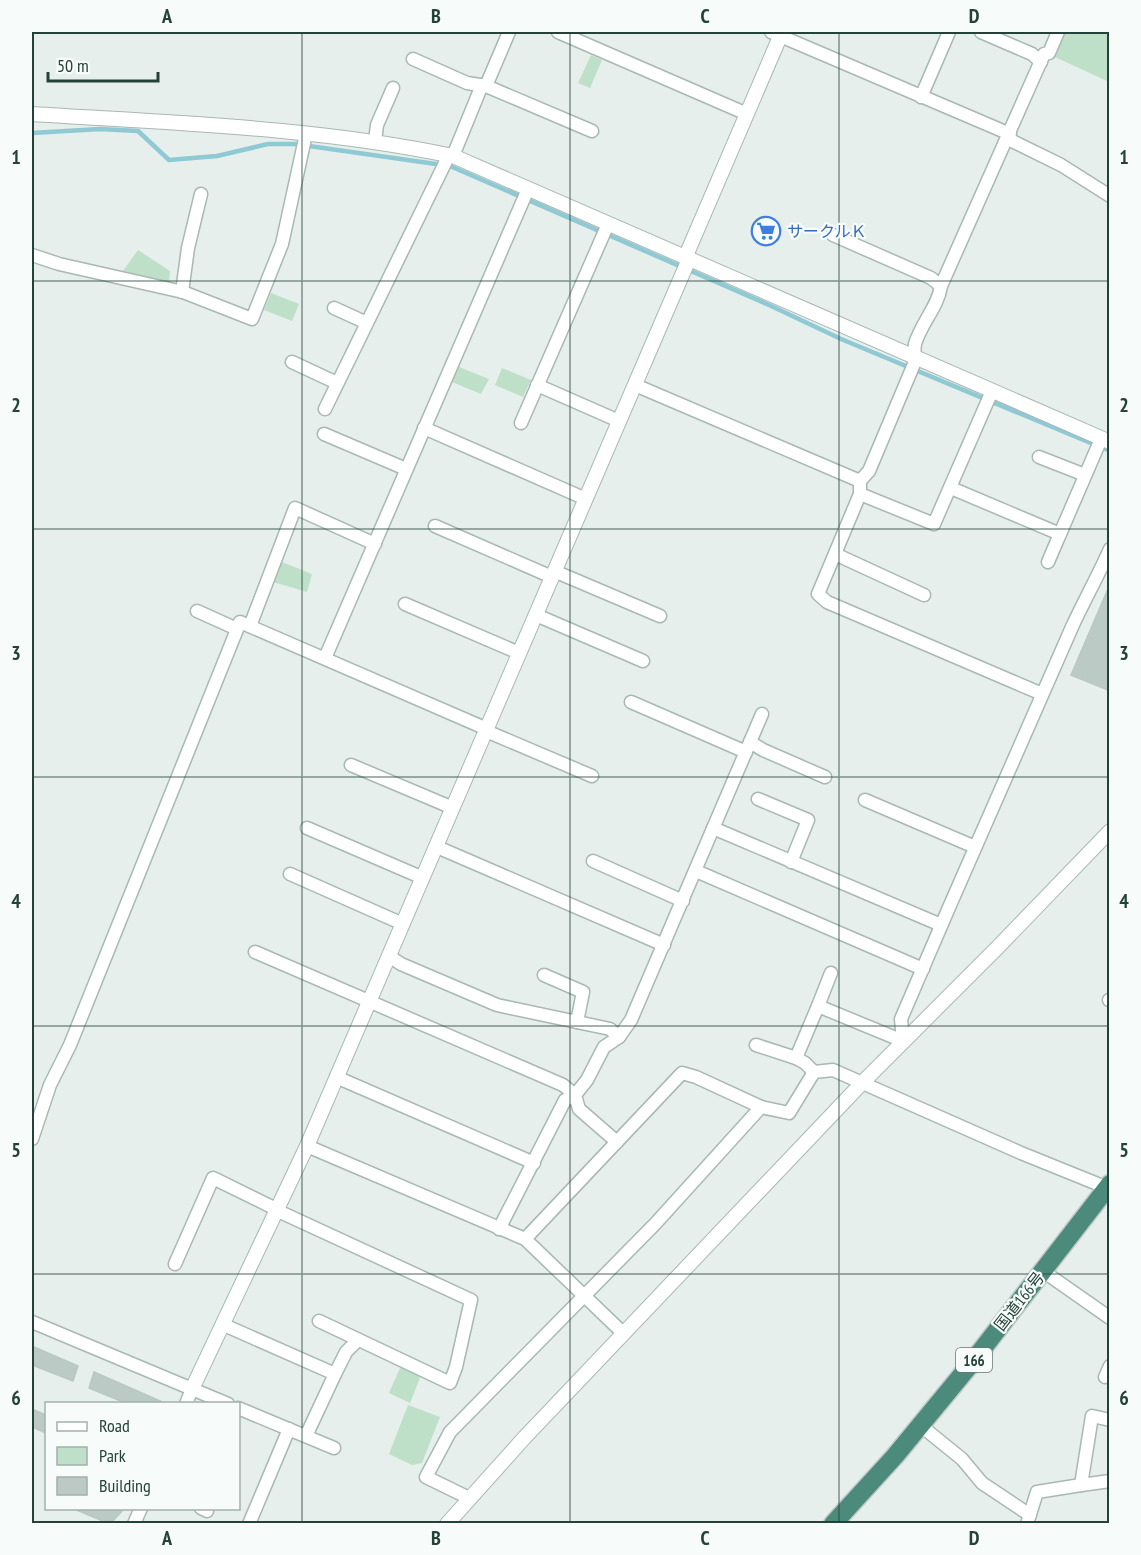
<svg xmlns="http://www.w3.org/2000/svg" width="1141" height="1555" viewBox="0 0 1141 1555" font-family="'PT Sans Narrow','Noto Sans JP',sans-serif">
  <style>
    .green { fill: #bfe0c8 }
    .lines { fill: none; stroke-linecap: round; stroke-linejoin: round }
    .stream { stroke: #8ec9d4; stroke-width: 4.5 }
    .building { fill: #bbcac4; stroke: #b8c9c2; stroke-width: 1.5 }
    .minor-casing { stroke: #a8b8b2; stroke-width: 15 }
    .tertiary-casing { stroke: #a8b8b2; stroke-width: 16 }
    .trunk-casing { stroke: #c2cac8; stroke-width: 21 }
    .minor { stroke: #fff; stroke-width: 12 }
    .tertiary { stroke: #fff; stroke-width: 14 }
    .trunk { stroke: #4c8a7c; stroke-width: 18 }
    .grid { fill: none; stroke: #24423a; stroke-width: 1.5; stroke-opacity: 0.55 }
    .labels { text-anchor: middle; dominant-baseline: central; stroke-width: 4.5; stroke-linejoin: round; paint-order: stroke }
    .shield { fill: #f7fbf9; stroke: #637a73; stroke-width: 1.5 }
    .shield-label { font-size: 15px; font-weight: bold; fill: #24423a }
    .shop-label { font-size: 16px; fill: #366cbe; stroke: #f7fbf9; text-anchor: start }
    .street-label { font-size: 16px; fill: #24423a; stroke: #f7fbf9 }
    .neatline { fill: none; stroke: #24423a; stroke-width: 2 }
    .grid-label { font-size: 20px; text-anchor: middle; font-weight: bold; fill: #24423a }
  </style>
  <rect width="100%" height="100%" fill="#e6efeb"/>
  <g class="green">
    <polygon points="1066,32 1109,32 1109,82 1055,57"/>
    <polygon points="591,55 602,60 590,88 578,83"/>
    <polygon points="138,250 170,271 169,282 123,271"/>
    <polygon points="271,293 299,304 292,321 264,310"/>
    <polygon points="459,367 489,379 481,394 452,382"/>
    <polygon points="502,368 531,380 523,397 495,385"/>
    <polygon points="282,562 312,574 307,592 273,582"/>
    <polygon points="400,1368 421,1375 410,1403 389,1393"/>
    <polygon points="408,1405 440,1417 422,1463 412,1465 389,1454"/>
  </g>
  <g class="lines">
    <polyline class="stream" points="32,133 100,129 138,131 169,160 217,156 268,144 295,144 450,166 769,305 841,339 1110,451"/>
  </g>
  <g class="building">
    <polygon points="1110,584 1110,691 1071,675"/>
    <polygon points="34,1347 78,1366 73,1381 32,1365"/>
    <polygon points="94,1372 167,1404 128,1404 89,1388"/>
    <polygon points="32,1409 46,1415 46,1433 32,1427"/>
    <polygon points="72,1508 116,1508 122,1511 110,1524"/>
  </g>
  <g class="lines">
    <g class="minor-casing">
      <g id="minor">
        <polyline points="558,32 747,114"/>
        <polyline points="771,32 1010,134"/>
        <polyline points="981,32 1032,54 1041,62"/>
        <polyline points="413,59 467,83 486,86 592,131"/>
        <polyline points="486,86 509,32"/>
        <polyline points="921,97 949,32"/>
        <polyline points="1008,139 1061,165 1110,196"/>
        <polyline points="375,141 377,125 393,88"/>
        <polyline points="453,156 482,85"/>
        <polyline points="833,235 931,278 941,286"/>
        <polyline points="32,255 59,264 183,292 252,319 282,244 306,134"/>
        <polyline points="182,292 188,248 201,194"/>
        <polyline points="334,308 367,323"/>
        <polyline points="292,362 337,383"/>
        <polyline points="537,385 619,421"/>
        <polyline points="635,385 860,481"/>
        <polyline points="325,409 449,155"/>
        <polyline points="521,423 608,224"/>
        <polyline points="424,428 586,499"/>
        <polyline points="324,434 406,469"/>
        <polyline points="1039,457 1085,475"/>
        <polyline points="951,488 1060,534 1101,439"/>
        <polyline points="860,494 934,524 992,391"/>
        <polyline points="435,526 552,577"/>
        <polyline points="835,554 924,595"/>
        <polyline points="1048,562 1060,534"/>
        <polyline points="554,571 660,616"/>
        <polyline points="405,604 519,653"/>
        <polyline points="197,611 237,629"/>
        <polyline points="536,615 643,661"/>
        <polyline points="250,626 295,508 375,544"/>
        <polyline points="325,658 528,189"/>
        <path d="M1042 694 827 602 818 594 860 494V481L869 471 914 364C915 357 914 350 915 344 921 323 938 307 941 286L1044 54 1049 53 1058 32"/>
        <polyline points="631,702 746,752"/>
        <polyline points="486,731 592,776"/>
        <polyline points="750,742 763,750 825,777"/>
        <polyline points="351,765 453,808"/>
        <polyline points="758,799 808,820 791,862"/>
        <polyline points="865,800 975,847"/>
        <polyline points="307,828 423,878"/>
        <polyline points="713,828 941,925"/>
        <polyline points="437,847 664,945"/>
        <polyline points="593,861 683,901"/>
        <polyline points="696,871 923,969"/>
        <polyline points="290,874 403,924"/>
        <polyline points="255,952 563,1085 575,1095 565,1100 499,1229"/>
        <polyline points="389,956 401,964 497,1005 610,1029 619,1037"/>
        <polyline points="544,975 583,992 577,1022"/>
        <polyline points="1109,1000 1110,1000"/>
        <polyline points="818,1006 831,973"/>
        <polyline points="756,1045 796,1058"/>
        <path d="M814 1072 805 1063 796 1058 818 1006 903 1041 901 1019C957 888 1014 758 1072 627 1084 601 1098 576 1110 549"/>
        <polyline points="336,1077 534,1163"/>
        <polyline points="32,1139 50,1085 70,1045 240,622 487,729"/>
        <polyline points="617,1142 579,1109 575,1095 587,1080 604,1047 619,1037 631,1020 762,714"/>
        <polyline points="307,1146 525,1239 623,1333"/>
        <polyline points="278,1211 471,1300 456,1367 450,1383 319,1321"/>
        <polyline points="525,1239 682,1073 696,1077 761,1107 789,1113 814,1072 833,1070 1021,1153 1110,1189"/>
        <polyline points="175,1264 213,1178 278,1210"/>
        <polyline points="1043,1271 1110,1318"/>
        <polyline points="32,1322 228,1404"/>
        <polyline points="224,1325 335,1374 346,1352 358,1340"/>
        <polyline points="1105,1377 1110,1366"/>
        <polyline points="186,1404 192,1389"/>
        <polyline points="238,1408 334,1448"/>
        <polyline points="1110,1420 1092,1416 1081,1485 1110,1481"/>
        <polyline points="920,1425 962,1459 982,1483 1030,1515"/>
        <polyline points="306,1436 335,1374"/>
        <polyline points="469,1498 426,1477 450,1432 655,1224 761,1107"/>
        <polyline points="201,1508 207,1511"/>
        <polyline points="134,1524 141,1508"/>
        <polyline points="249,1524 289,1429"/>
        <polyline points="1027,1524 1037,1492 1081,1485"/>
      </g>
    </g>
    <g class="tertiary-casing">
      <g id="tertiary">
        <path d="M32 114C172 123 315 127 453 156L1110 442"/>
        <polyline points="685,258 782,32"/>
        <polyline points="192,1389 307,1146 689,259"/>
        <polyline points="447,1524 525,1437 862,1083 998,947 1110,831"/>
      </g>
    </g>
    <g class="trunk-casing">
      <polyline id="trunk" points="833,1524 895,1456 970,1365 1110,1184"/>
    </g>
    <use href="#minor" class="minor"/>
    <use href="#tertiary" class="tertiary"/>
    <use href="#trunk" class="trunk"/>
  </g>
  <path class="grid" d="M302 32V1524M570 32V1524M839 32V1524M32 281H1110M32 529H1110M32 777H1110M32 1026H1110M32 1274H1110"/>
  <defs>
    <g id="supermarket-ring" transform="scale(1.5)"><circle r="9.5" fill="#f7fbf9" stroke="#3f7fe0" stroke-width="1.5"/><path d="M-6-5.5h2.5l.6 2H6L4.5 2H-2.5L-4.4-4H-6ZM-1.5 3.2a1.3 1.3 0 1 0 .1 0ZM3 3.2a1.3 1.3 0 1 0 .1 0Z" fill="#3f7fe0"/></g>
  </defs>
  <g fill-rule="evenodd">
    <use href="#supermarket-ring" x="766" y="231"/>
  </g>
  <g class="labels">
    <rect class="shield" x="956" y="1348" width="36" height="24" rx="4.5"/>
    <g class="shield-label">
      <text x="974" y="1360">166</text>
    </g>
    <g class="shop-label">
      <text x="787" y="231">サークルＫ</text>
    </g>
    <g class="street-label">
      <text transform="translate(1019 1301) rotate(-52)">国道166号</text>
    </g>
  </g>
  <rect width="1141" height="1555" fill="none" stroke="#f7fbf9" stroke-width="66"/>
  <rect x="45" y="1402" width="195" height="108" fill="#f7fbf9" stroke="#a3b1ad" stroke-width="1.5"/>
  <rect x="57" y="1422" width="30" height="9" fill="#ffffff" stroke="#a3b1ad" stroke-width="1.5"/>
  <text x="99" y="1432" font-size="18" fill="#24423a">Road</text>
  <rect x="57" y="1447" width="30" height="18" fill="#bfe0c8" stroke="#a3b1ad" stroke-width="1.5"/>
  <text x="99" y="1462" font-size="18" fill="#24423a">Park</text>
  <rect x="57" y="1477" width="30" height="18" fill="#bbcac4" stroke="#a3b1ad" stroke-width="1.5"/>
  <text x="99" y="1492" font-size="18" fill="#24423a">Building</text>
  <path d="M48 72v9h110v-9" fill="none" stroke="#24423a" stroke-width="3"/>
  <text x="57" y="72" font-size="18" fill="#24423a" stroke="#f7fbf9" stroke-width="4.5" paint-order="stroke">50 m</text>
  <rect x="33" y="33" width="1075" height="1489" class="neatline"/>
  <g class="grid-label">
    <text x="167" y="23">A</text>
    <text x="436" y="23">B</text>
    <text x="705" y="23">C</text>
    <text x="974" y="23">D</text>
    <text x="16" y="164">1</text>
    <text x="1124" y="164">1</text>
    <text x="16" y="412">2</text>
    <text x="1124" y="412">2</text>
    <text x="16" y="660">3</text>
    <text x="1124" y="660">3</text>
    <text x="16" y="908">4</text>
    <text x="1124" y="908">4</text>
    <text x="16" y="1157">5</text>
    <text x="1124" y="1157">5</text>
    <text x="16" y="1405">6</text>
    <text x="1124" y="1405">6</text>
    <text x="167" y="1545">A</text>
    <text x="436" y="1545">B</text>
    <text x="705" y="1545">C</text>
    <text x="974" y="1545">D</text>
  </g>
</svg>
